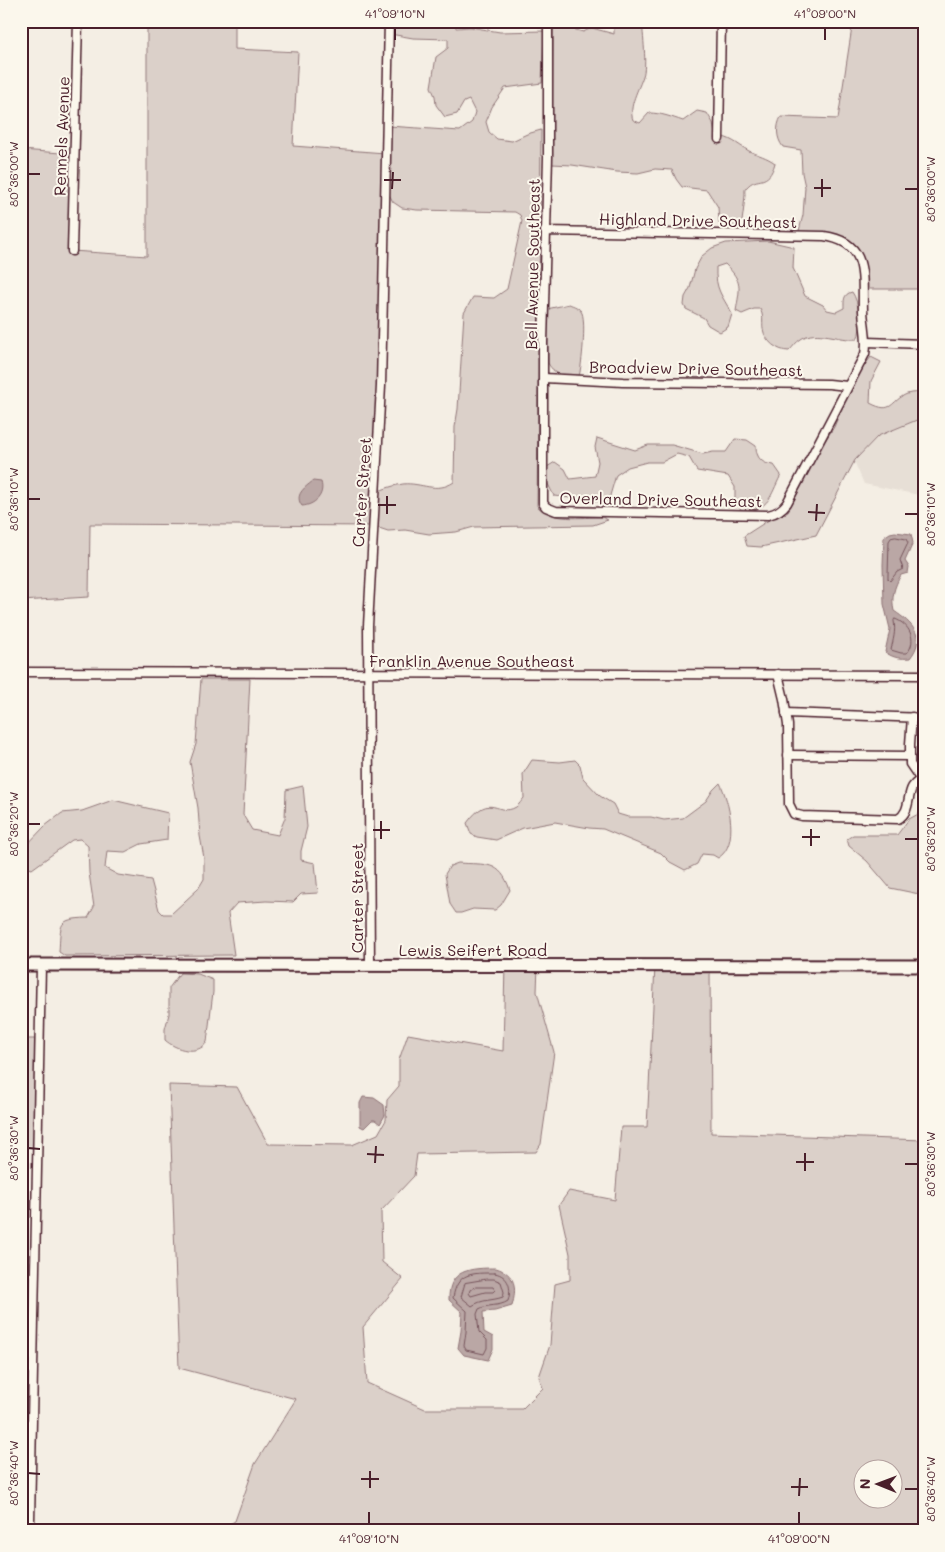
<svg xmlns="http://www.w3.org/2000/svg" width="945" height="1552" viewBox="0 0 945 1552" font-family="Mali,sans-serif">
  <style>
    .built { fill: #e7dfd6 }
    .green { fill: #dbd0c9; stroke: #92787a; fill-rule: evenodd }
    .water { fill: #baa7a5; stroke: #8d7174 }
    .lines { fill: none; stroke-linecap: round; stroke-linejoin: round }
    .shore { stroke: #77555c; stroke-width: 1 }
    .street-casing { stroke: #4a1f2b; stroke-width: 11 }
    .secondary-casing { stroke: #4a1f2b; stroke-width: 15 }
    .street { stroke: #fbf7ec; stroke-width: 8 }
    .secondary { stroke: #fbf7ec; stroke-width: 11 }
    .ticks { fill: none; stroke: #4a1f2b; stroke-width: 2 }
    .labels { text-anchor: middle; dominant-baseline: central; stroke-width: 4; stroke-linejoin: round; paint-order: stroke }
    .street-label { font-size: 16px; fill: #4a1f2b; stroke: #fbf7ec }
    .neatline { fill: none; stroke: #4a1f2b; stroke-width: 2 }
    .ticks-label { font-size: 12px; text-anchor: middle; fill: #4a1f2b }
  </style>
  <rect width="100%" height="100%" fill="#f4eee4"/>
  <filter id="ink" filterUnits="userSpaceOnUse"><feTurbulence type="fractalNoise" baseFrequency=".02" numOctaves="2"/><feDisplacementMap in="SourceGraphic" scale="10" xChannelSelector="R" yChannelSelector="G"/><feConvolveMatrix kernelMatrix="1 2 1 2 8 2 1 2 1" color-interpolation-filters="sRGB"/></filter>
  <g filter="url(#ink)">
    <polygon class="built" points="924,417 924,496 864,484 854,461 878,436"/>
    <g class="green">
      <path d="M391 21H455L456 28 470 27 500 32 544 31 542 83 505 88 492 107 486 122 489 132 497 139 512 141 527 134 541 130 537 506C552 522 582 517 602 517L608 520 593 525 474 527 456 532 429 534 405 530 388 531 373 526 90 524 89 597 21 601V150L74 154 72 251 147 256V23L235 24V49L298 52 293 146 385 153 376 492C384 489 394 485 403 484 421 482 436 494 454 482L455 427 458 409 464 313 473 297 494 298 507 289 522 221 520 215 515 212 417 210 402 208 393 202 388 192 389 126 460 131 472 122 475 112 469 100 464 102 457 114 445 117 436 105 435 96 431 87 436 57 448 48V39L413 38 390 34Z"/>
      <path d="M614 21H642C643 34 647 66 643 76 639 89 628 106 633 120L640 123 649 113C661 113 671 117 683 121L697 111 707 113 713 123 715 135C732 138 735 143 749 151 758 155 767 157 775 163 768 188 757 175 747 187 744 189 745 192 745 195 744 206 743 216 741 227 731 230 727 228 719 223L718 207 707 190 682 187 676 179 672 170 655 169 638 173 617 172 572 165 552 164 553 23 561 22 566 27 583 32 592 28 614 34Z"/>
      <path d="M853 21H924V289H862V275L849 244 798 235 803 215 805 187 802 173 801 150 783 147C776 138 776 126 781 117L838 119Z"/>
      <path d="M768 241 794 247 793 268 805 296 823 305 827 310 836 312 844 308C844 301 843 294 852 292 859 301 863 330 857 339 840 341 816 328 801 339 796 342 793 347 789 351 777 351 765 341 763 329 762 321 764 316 760 309H754L742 314 736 311C740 287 743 282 725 264L716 267C715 290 722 295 732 314L728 327 720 332 708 325 704 318 686 309 684 305 685 297 690 288 695 269 702 256 712 248 726 243Z"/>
      <path d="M569 304C574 306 579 307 582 313 586 324 582 364 579 377 566 377 555 376 548 363L547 309Z"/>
      <path d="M871 357 881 362 871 381 870 403C893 415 890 401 907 394 912 392 919 393 924 392V417L878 436 855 460 816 535 761 547 747 546 744 536 772 518 787 513 803 483 815 456 834 427 843 405 861 370Z"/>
      <path d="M597 438 635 450 648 445H672L703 454 713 452H726L735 439 747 440 756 446C756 458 762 464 774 465L781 475C769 498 771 507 743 513L735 500V487L728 476 697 471 689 457 677 454 662 462H647L628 467 616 475 609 499 605 502 554 496 547 482V467L555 462 565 469 570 479 595 476 598 462 595 447Z"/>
      <path d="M201 679H250L243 815 252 830 278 835 285 818 286 790 303 786 307 827 301 851V860L315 863 318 893 301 894 293 902 266 901 237 903 228 913 234 955 65 956 59 952C61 923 57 919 88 918L94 907 89 873 88 846 80 839 72 840 32 869 21 865V851L45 826 62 813 82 811 113 800 168 813 167 840 141 844 125 852 107 851 105 868 118 875 151 880 159 910 163 914H171L198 889 204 879V858L200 836 198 808 190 762 196 744Z"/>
      <path d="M532 760 560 762 575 760 580 765 583 778 600 796 613 804 618 814 628 817H651L664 820 683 818 706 801 713 790 720 783C729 801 740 845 718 858L713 855 702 854 697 864 685 870 670 862 661 853 603 829 589 828 555 822 523 828 496 840 477 837 471 834 467 823C491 790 498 818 516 807 519 805 522 800 524 798L523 774Z"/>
      <polygon points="924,811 924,895 890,888 867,861 849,846 847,839 853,835 897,835 909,819"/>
      <path d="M458 863C486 865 500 860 510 890L501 905 495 910 473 909 461 913H456L450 904 445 874 450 866Z"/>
      <path d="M505 965H538L537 992 554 1052 541 1144 536 1152 417 1154 414 1176 381 1211 382 1262 403 1279 363 1327 367 1383 425 1409H522L543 1388 539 1377 550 1345 555 1284 570 1280V1254L559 1205 569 1191 615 1200 621 1127H647L655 966H710L711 1133 924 1140V1531H217L235 1521 255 1464 296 1399 179 1368 169 1085 237 1087 268 1144 352 1145 378 1134 386 1120 387 1100 399 1086V1060L408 1034 503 1051ZM862 1470H892V1500H862Z"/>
      <path d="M180 973 198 974 213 980V992L207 1042C198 1056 176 1050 165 1040V1029L169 1014V988Z"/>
      <polygon points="21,1039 39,1039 37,1148 21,1147"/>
    </g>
    <g class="water">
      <path d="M313 481 321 482C325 495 315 505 302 506 294 495 304 488 313 481Z"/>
      <path d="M895 532 911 534 913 543 905 561 909 567 908 573 901 575C894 587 891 598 894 611 912 623 927 637 910 658 901 659 893 658 885 652L890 629 884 604 883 565 884 537 890 533Z"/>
      <polygon points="363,1097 374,1098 384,1105 385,1115 380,1124 375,1120 372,1120 364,1128 360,1126 360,1103"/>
      <path d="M496 1268C516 1274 517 1288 512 1306L495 1311 483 1312 484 1332 493 1337V1349L488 1360 464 1355 458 1348 461 1331 462 1312 449 1300C448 1269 471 1268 496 1268Z"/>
    </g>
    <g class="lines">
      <g class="shore">
        <polygon points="896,537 906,539 908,543 900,560 903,569 897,572 890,581 888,579 888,575 889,541 891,538"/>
        <path d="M895 619C909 624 918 640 907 653H901L891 650C893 640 896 632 894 621Z"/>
        <path d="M495 1273C509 1276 512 1288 508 1301 499 1307 488 1304 479 1309L477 1314 479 1332 487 1340V1348L484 1354 466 1350 464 1346 466 1332 467 1311 453 1298C457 1272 472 1273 495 1273Z"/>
        <path d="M487 1279H494L501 1282 504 1292 503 1297C492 1301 482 1299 472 1306L461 1297 465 1283Z"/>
        <polygon points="476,1287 493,1287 495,1290 493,1292 485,1292 471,1296 469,1293 470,1290"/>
      </g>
      <g class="street-casing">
        <g id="street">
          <polyline points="719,139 721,21"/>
          <path d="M545 231 824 236C869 242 862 276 863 311 864 327 868 339 865 354L787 503C782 510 777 513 768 515L556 511 546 507 543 503V343L548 157V21"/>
          <polyline points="72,251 78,21"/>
          <polyline points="867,342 924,344"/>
          <polyline points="544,378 623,382 829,384 847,386"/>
          <polyline points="21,672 924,675"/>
          <path d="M778 674 784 699 788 725 789 804 794 814 802 816 898 819C915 810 902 783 924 780"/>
          <polyline points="786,713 924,718"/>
          <polyline points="912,717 910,744 910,764 921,780"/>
          <polyline points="788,755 910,756"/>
          <polyline points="370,965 368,626 381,386 389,21"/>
          <polyline points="30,1521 41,966"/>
        </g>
      </g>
      <g class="secondary-casing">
        <polyline id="secondary" points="21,965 924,966"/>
      </g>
      <use href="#street" class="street"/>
      <use href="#secondary" class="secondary"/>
    </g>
  </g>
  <path class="ticks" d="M395 40V28M825 40V28M28 174H40M384 180H401M814 188H831M392 189 393 172M905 189H918M822 197V179M28 499H40M378 505H396M808 512 825 513M387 514V496M905 514H918M816 521 817 504M28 824H40M373 830H390M802 837H820M381 839V821M905 839H918M811 846V829M28 1148 40 1149M367 1154 384 1155M796 1162H814M375 1163 376 1146M905 1164H918M805 1171V1153M28 1473 40 1474M361 1479H379M791 1487H808M370 1488V1471M905 1489H918M799 1496 800 1478M369 1524V1512M799 1524V1512"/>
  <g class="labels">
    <g class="street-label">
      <text transform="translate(61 136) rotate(-88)">Rennels Avenue</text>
      <text transform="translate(698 220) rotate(1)">Highland Drive Southeast</text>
      <text transform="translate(532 264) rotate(-89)">Bell Avenue Southeast</text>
      <text transform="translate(696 368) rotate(1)">Broadview Drive Southeast</text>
      <text transform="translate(361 492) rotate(-86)">Carter Street</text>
      <text transform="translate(661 499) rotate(1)">Overland Drive Southeast</text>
      <text x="472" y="660">Franklin Avenue Southeast</text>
      <text transform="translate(356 898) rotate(-90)">Carter Street</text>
      <text x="473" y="949">Lewis Seifert Road</text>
    </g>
  </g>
  <rect width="945" height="1552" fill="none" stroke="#fbf7ec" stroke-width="55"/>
  <g transform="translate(878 1484) rotate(271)"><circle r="24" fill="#fbf7ec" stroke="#b4a19f"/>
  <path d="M0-4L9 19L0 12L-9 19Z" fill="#4a1f2b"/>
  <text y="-8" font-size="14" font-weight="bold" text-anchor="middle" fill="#4a1f2b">N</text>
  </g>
  <rect x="28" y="28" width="890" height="1496" class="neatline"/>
  <g class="ticks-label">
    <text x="395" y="18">41°09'10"N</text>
    <text x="825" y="18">41°09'00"N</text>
    <text transform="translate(14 174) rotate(-90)" y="4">80°36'00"W</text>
    <text transform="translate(931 189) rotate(-90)" y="4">80°36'00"W</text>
    <text transform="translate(14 499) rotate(-90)" y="4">80°36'10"W</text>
    <text transform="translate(931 514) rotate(-90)" y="4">80°36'10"W</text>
    <text transform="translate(14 824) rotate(-90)" y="4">80°36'20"W</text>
    <text transform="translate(931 839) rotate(-90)" y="4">80°36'20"W</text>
    <text transform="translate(14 1148) rotate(-90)" y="4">80°36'30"W</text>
    <text transform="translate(931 1164) rotate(-90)" y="4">80°36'30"W</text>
    <text transform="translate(14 1473) rotate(-90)" y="4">80°36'40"W</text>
    <text transform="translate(931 1489) rotate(-90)" y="4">80°36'40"W</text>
    <text x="369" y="1543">41°09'10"N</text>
    <text x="799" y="1543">41°09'00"N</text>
  </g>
</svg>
